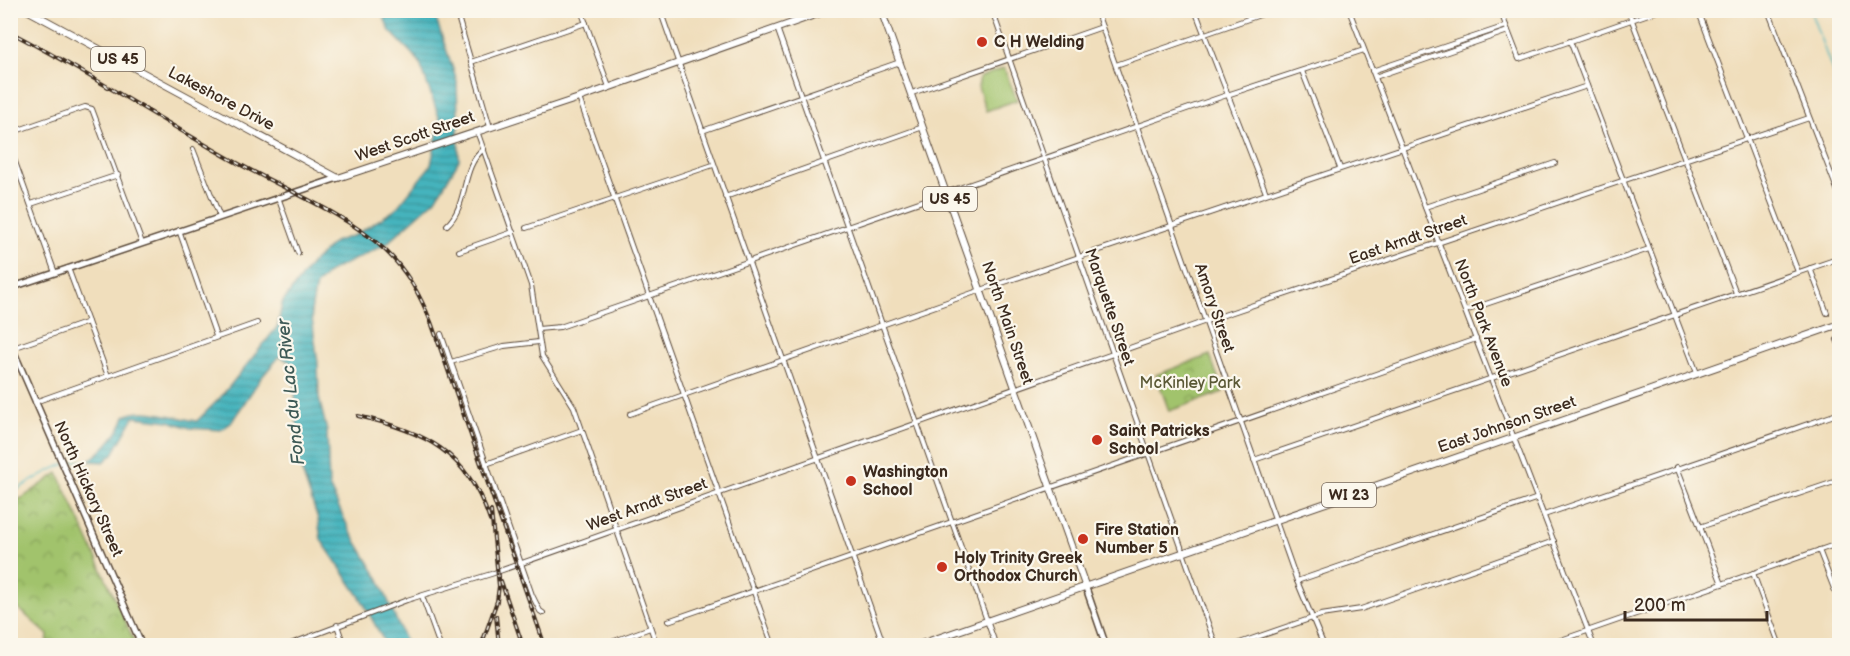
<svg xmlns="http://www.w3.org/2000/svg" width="1850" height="656" viewBox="0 0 1850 656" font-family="'Balsamiq Sans',sans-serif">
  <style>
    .grass { fill: #a1c36c; stroke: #6e7645; stroke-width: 1.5 }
    .park { fill: url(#park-crowns); stroke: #6e7645; stroke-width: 1.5 }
    .water { fill: url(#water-rules); stroke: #406f6e; stroke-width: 1.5 }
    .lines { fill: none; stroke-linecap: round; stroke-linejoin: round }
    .stream { stroke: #45b4bd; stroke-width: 1.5 }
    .street-casing { stroke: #564536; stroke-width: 6 }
    .secondary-casing { stroke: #564536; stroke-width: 8 }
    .primary-casing { stroke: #564536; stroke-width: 8 }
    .street { stroke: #fff; stroke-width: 4 }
    .secondary { stroke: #fff; stroke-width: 5 }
    .primary { stroke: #fff; stroke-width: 6 }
    .rail-casing { stroke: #3b2a1e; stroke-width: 4 }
    .rail { stroke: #fbf7ec; stroke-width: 1.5; stroke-dasharray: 4.5; stroke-linecap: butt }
    .poi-dot { fill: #c8321e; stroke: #fbf7ec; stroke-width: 2 }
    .labels { text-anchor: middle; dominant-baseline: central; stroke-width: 4.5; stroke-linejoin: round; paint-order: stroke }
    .shield { fill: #fbf7ec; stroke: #75685c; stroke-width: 1.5 }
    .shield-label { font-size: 15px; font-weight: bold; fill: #3b2a1e }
    .poi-label { font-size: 16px; font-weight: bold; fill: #3b2a1e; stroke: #fbf7ec; text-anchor: start }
    .street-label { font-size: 16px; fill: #3b2a1e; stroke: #fbf7ec }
    .park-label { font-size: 16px; fill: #5a5835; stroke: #fbf7ec }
    .water-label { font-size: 18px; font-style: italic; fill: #3e5a56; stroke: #fbf7ec }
  </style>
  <defs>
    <pattern id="park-crowns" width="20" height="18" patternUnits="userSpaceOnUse" patternTransform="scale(1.5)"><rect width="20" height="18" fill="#a1c36c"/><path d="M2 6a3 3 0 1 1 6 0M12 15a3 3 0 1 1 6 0" fill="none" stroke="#849f58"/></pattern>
    <pattern id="water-rules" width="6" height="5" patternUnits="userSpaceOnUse" patternTransform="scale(1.5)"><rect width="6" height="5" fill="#45b4bd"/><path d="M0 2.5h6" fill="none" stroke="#3b9399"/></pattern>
  </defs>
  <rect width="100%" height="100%" fill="#fbf7ec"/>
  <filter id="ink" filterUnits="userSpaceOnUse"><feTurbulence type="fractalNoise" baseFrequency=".0167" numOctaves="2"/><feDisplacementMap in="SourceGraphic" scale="12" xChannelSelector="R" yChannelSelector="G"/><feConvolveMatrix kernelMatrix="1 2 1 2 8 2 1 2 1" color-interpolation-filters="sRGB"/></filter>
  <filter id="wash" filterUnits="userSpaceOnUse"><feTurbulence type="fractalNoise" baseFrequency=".008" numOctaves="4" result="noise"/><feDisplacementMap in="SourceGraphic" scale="24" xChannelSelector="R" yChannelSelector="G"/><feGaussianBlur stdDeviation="1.35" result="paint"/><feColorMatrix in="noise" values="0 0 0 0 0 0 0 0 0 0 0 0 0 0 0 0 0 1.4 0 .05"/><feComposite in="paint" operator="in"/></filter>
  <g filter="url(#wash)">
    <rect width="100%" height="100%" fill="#f0debc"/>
    <polygon class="grass" points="1004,68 1017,100 986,111 978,87 980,77"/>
    <g class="park">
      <polygon points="1210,355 1223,392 1169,411 1156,375"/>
      <polygon points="58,473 136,645 47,645 48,635 11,602 11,502 22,498"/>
    </g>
    <path class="water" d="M381 11H431L436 19 457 81 459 160 436 199 386 244 329 272 316 286 311 311 318 363 319 398 327 431 329 486 350 531 379 579 407 645H386L360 597 321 540 318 519 299 463 294 374 291 363 280 356 261 378 231 423 221 430 190 428 169 421 134 417 113 454 104 462 87 461C101 454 121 431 125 416 144 406 177 418 197 421L220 398 278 326 282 303 311 264 334 242 355 235 395 210 431 165 440 120 419 61 390 31Z"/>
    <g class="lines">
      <g class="stream">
        <polyline points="1810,10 1840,91"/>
        <path d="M10 494C28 483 66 457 87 461"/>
      </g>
    </g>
  </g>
  <g filter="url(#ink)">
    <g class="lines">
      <g class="street-casing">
        <g id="street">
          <polyline points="456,10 490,127"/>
          <polyline points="581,10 609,87"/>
          <polyline points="660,10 884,646"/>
          <polyline points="992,10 1216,646"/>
          <polyline points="1096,10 1297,581 1324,646"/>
          <polyline points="1195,10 1266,193"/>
          <polyline points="1349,10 1594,646"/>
          <polyline points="1500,10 1519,59 1660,10"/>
          <polyline points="1628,10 1736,293"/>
          <polyline points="1698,10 1798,272"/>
          <polyline points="1768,10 1840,197"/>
          <polyline points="777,28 996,646"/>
          <polyline points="1570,41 1697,373"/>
          <polyline points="471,62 586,23"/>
          <polyline points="1116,65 1274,10"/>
          <polyline points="1302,71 1340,168"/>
          <polyline points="1372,71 1506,26"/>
          <polyline points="1375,77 1508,31"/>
          <polyline points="912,93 1102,27"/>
          <polyline points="579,98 773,646"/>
          <polyline points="477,131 531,285 542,356 574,407 657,646"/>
          <polyline points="702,131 900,62"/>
          <polyline points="10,133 85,107 92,109 142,243"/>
          <polyline points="10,148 55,273"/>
          <polyline points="193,149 220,217"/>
          <polyline points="278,197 298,253"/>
          <polyline points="725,197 923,127"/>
          <polyline points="31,204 118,175"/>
          <polyline points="1425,207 1555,163"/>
          <path d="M447 225C469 205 460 167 484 149"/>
          <polyline points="526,228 713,165"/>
          <polyline points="179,230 216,336"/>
          <polyline points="459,251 513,232"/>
          <polyline points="68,268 108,376"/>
          <polyline points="1810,268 1827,313"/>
          <polyline points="1465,311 1649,249"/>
          <polyline points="538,329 560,327 1221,97 1364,50"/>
          <polyline points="441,334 532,595 540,611 543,613"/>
          <polyline points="1837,340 1840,346"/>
          <polyline points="13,348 88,322"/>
          <polyline points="451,362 504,346 539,342"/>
          <polyline points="35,402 257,323"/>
          <polyline points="630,414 981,290 1587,86"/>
          <polyline points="1254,460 1840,258"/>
          <polyline points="486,464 582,430"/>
          <polyline points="1677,467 1722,584"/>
          <polyline points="1544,515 1840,413"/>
          <polyline points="1700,527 1840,480"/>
          <polyline points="1819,550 1840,604"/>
          <polyline points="1753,573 1780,646"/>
          <polyline points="1297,581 1538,498"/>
          <polyline points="422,596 440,646"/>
          <polyline points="668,621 1476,339"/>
          <polyline points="337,625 344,646"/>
          <polyline points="285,646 407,600 491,574 1206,321 1809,118"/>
          <polyline points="601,646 650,628"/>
          <polyline points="1231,646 1321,615 1361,609 1554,541"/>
          <polyline points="1544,646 1840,543"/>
        </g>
      </g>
      <g class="secondary-casing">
        <g id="secondary">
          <polyline points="10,288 338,178"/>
          <polyline points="10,343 142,646"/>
          <polyline points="1085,585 1106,646"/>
        </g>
      </g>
      <g class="primary-casing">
        <g id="primary">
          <polyline points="27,10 338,178 579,98 829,10"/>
          <polyline points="881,10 1085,585"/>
          <polyline points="915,646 1840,324"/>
        </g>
      </g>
      <use href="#street" class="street"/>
      <use href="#secondary" class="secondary"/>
      <use href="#primary" class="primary"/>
      <g class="rail-casing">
        <g id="rail">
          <path d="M10 32C86 71 157 118 232 160 279 187 346 213 385 250 407 271 420 295 431 322L545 646"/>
          <path d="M358 416C424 431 468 452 490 521"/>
          <polyline points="501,581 523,646"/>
          <polyline points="496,616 499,646"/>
          <polyline points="481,646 497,601 499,586 491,511"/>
        </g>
      </g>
      <use href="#rail" class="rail"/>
    </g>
  </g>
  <g class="poi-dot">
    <circle cx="982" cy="42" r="6"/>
    <circle cx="1097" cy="440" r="6"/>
    <circle cx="851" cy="481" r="6"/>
    <circle cx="1083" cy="539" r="6"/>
    <circle cx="942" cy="567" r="6"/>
  </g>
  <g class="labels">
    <g class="shield">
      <rect x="91" y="47" width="54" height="24" rx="4.5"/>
      <rect x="923" y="187" width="54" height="24" rx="4.5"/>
      <rect x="1322" y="483" width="54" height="24" rx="4.5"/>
    </g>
    <g class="shield-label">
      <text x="118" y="59">US 45</text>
      <text x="950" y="199">US 45</text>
      <text x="1349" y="495">WI 23</text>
    </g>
    <g class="poi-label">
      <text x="994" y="42">C H Welding</text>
      <text x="1109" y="431">Saint Patricks<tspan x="1109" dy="18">School</tspan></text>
      <text x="863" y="472">Washington<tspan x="863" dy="18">School</tspan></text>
      <text x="1095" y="530">Fire Station<tspan x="1095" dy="18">Number 5</tspan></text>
      <text x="954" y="558">Holy Trinity Greek<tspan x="954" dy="18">Orthodox Church</tspan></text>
    </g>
    <g class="street-label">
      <text transform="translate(221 99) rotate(28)">Lakeshore Drive</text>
      <text transform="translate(415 137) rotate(-19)">West Scott Street</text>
      <text transform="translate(1408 240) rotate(-19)">East Arndt Street</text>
      <text transform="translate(1109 307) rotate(71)">Marquette Street</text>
      <text transform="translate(1214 308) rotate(71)">Amory Street</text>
      <text transform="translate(1007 323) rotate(71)">North Main Street</text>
      <text transform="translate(1483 323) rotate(69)">North Park Avenue</text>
      <text transform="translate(1507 425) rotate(-19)">East Johnson Street</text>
      <text transform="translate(88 489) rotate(66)">North Hickory Street</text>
      <text transform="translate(647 505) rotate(-20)">West Arndt Street</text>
    </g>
    <g class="park-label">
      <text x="1190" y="383">McKinley Park</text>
    </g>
    <g class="water-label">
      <text transform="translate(291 392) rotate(-96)">Fond du Lac River</text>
    </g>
  </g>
  <rect width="1850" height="656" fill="none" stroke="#fbf7ec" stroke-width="36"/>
  <path d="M1625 611v9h142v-9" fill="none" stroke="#3b2a1e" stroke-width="3"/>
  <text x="1634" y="611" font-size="18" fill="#3b2a1e" stroke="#fbf7ec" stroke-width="4.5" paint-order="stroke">200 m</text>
</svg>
